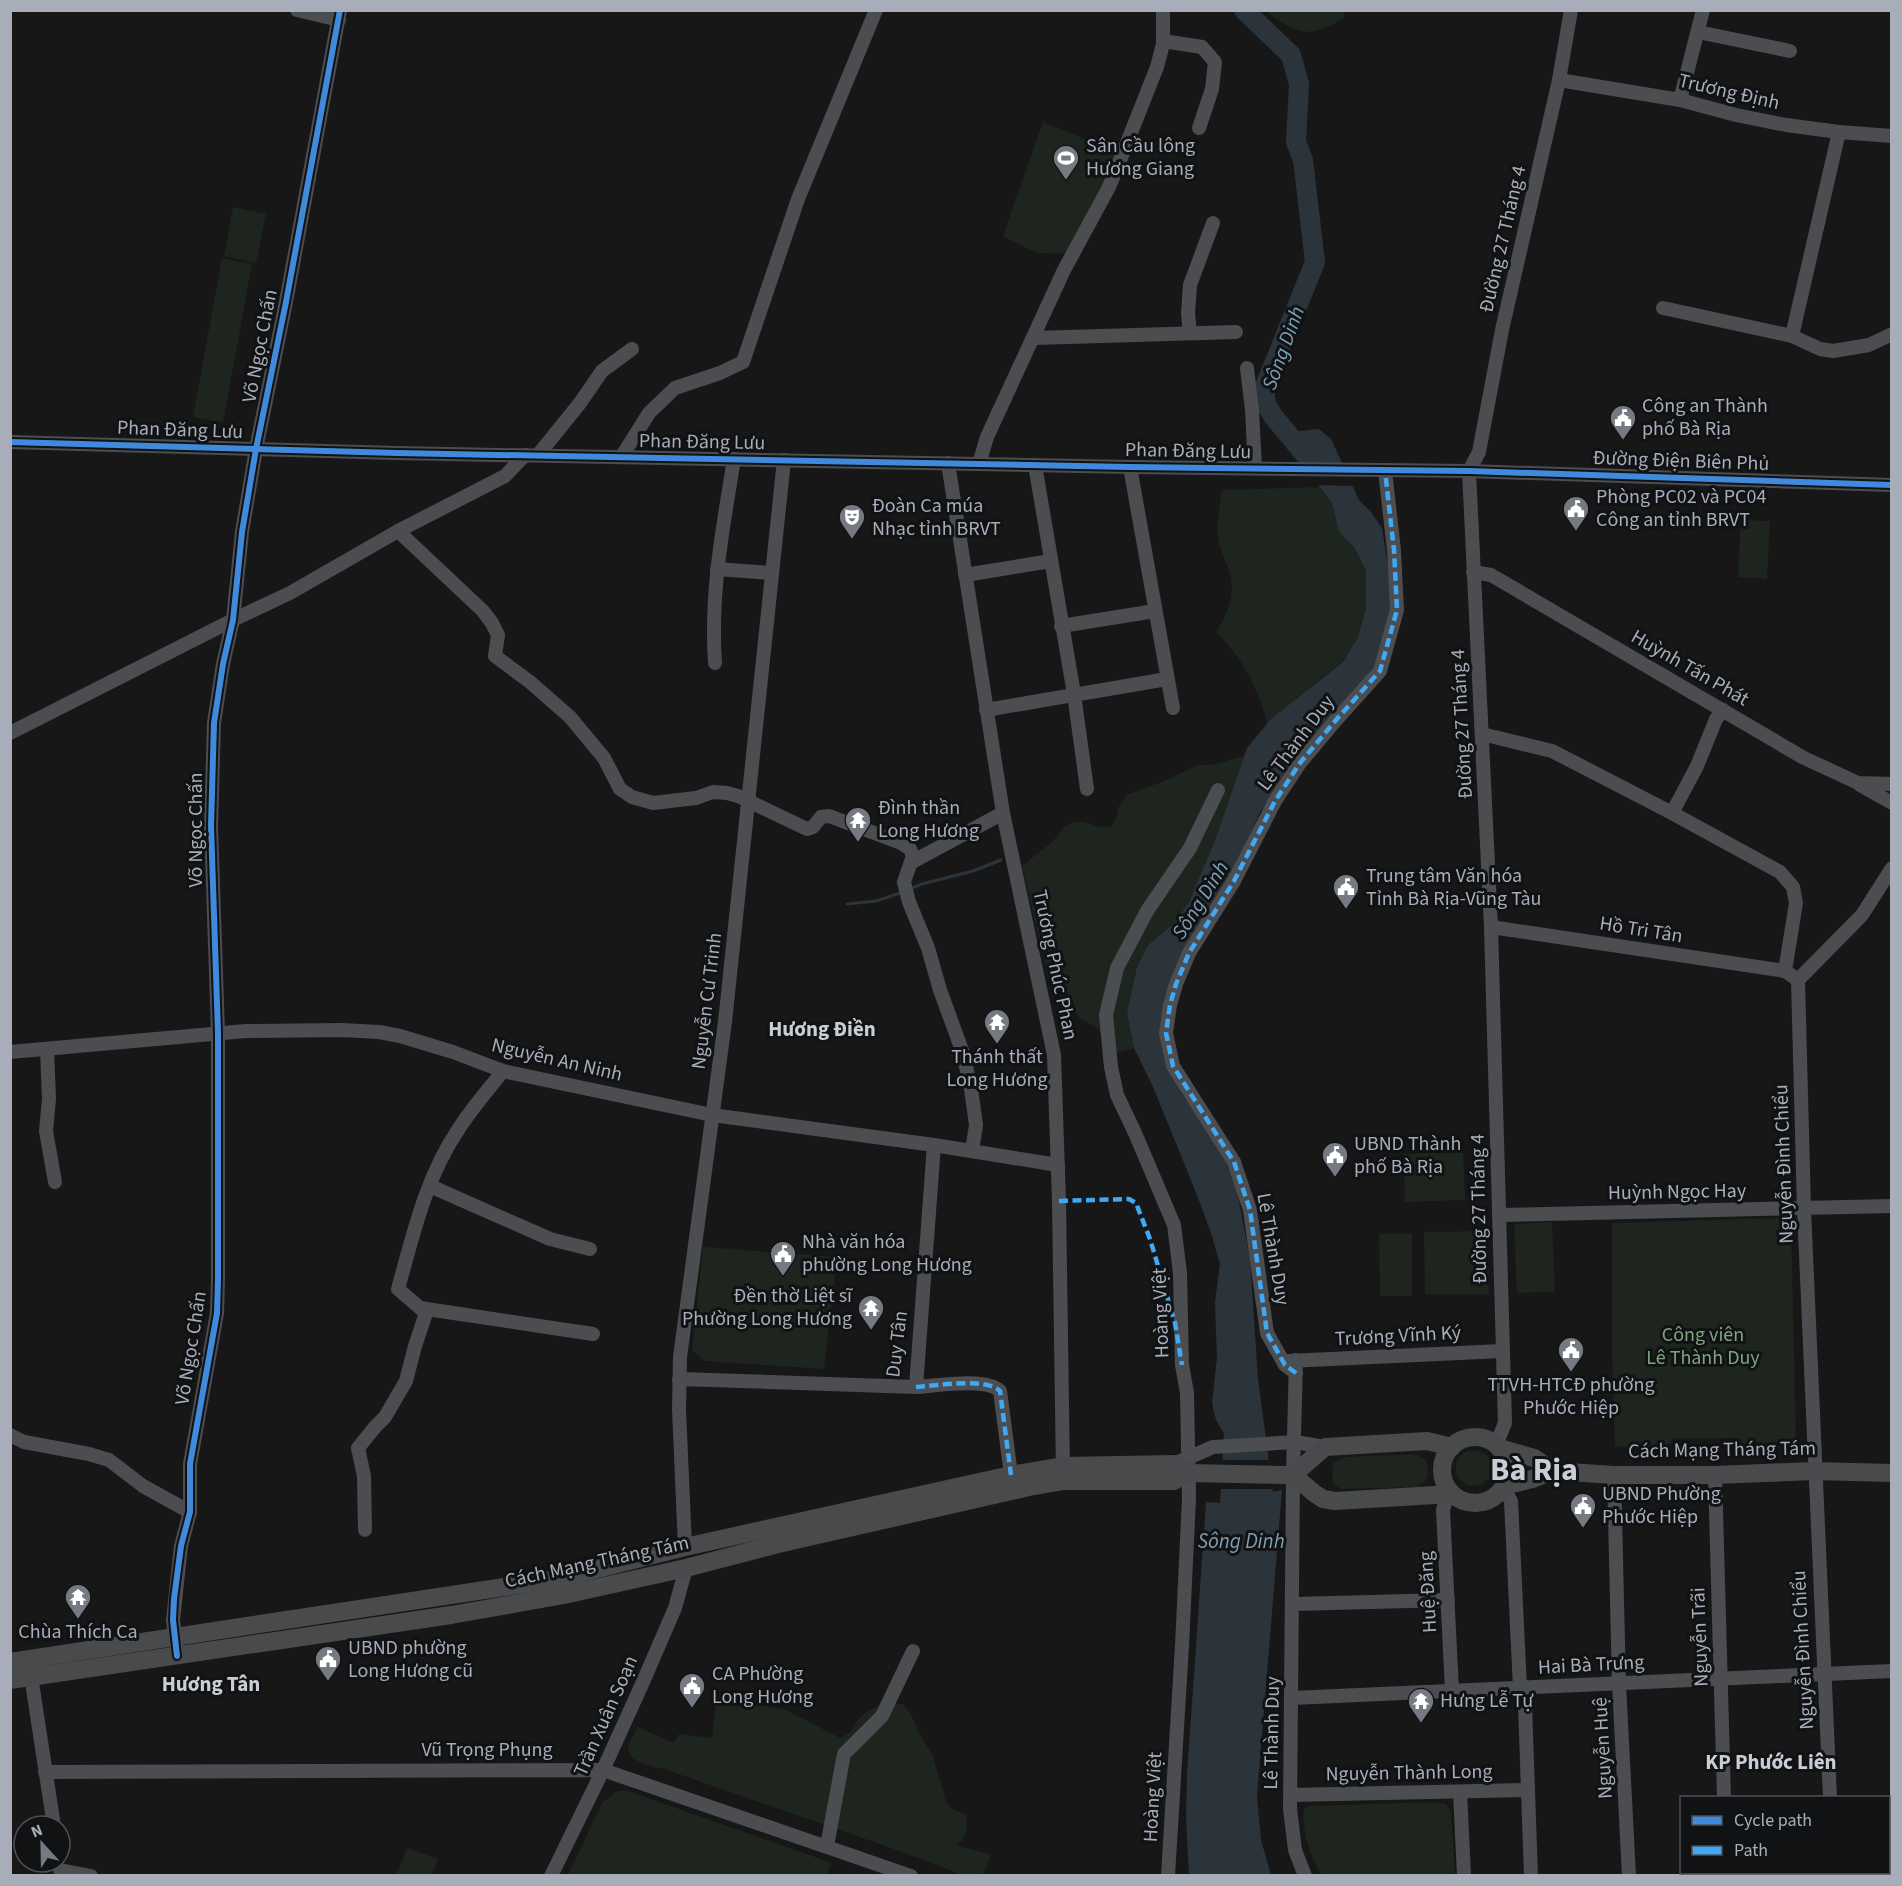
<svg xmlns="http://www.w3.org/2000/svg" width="1902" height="1886" viewBox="0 0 1902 1886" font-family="'Source Sans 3',sans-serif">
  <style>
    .green { fill: #1d251e }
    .water { fill: #2a343a }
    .pier { fill: #171718 }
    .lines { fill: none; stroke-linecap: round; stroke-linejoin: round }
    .stream { stroke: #2a343a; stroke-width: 3 }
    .river { stroke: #2a343a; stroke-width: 20 }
    .minor { stroke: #4b4d51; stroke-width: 14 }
    .major { stroke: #494a4c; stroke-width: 18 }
    .quiet { stroke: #3fa9f5; stroke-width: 4.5; stroke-dasharray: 9 4.5; stroke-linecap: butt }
    .cycleway-casing { stroke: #111214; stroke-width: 10 }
    .cycleway { stroke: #408adc; stroke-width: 6 }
    .labels { text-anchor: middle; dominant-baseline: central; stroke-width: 6; stroke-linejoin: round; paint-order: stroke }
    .street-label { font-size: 20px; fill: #a8aeb9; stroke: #111214 }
    .poi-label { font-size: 20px; fill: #a8aeb9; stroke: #111214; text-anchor: start }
    .park-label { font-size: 20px; fill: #7fa57f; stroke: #111214 }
    .water-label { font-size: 21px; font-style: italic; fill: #7e9fb5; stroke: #111214 }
    .neighbourhood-label { font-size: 21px; font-weight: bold; fill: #c9cdd5; stroke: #111214 }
    .town-label { font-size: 32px; font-weight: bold; fill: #c9cdd5; stroke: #111214 }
  </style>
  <rect width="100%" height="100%" fill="#171718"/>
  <g class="green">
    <path d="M1340 10 1344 13V18C1309 39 1296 35 1266 11Z"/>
    <polygon points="1043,122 1123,155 1070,254 1037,253 1003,236"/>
    <polygon points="233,207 266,214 256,263 224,256"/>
    <polygon points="222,258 252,264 223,423 193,417"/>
    <path d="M1320 487 1332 503 1339 532 1354 547 1366 571V608L1358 637 1343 661 1267 723C1258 688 1242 657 1216 632 1227 615 1236 594 1230 574 1226 561 1220 550 1218 537 1216 522 1220 505 1222 490Z"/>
    <polygon points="1741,520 1770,521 1767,579 1738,577"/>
    <path d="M1244 756 1215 840 1189 902 1175 922 1148 945 1127 1013 1134 1048 1114 1053C1105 1037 1098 1025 1080 1019 1069 1003 1075 989 1051 988L1022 866 1052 842 1066 825 1075 822H1083L1101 827 1111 826 1116 818 1118 808 1128 794 1162 782 1197 765H1212Z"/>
    <polygon points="1463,1151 1465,1200 1405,1202 1404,1154"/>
    <polygon points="1781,1218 1791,1227 1796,1439 1786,1446 1748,1448 1738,1438 1673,1438 1666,1448 1615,1446 1612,1348 1612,1223"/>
    <polygon points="1552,1222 1555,1292 1517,1293 1514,1224"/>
    <polygon points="1488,1231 1489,1294 1425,1294 1424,1232"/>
    <polygon points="1412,1233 1412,1296 1380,1296 1379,1234"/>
    <polygon points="703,1247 837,1257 824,1369 705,1361 692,1351"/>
    <circle cx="1474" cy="1468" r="18"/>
    <path d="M1416 1454 1426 1460C1429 1474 1430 1479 1417 1487L1341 1489 1332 1483 1333 1463 1344 1457Z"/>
    <path d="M717 1696 786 1710 840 1738 851 1732C859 1710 880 1703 902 1704L911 1714 920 1735 932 1754 946 1801 952 1809 967 1815 966 1834 957 1846 991 1854 983 1875H963L891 1848 664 1769C652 1766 623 1762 629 1744 631 1738 635 1732 638 1727L673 1743 679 1734 712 1738Z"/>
    <polygon points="617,1791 628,1791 832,1863 826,1875 568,1875 602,1803"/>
    <path d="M1432 1802 1446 1804 1451 1813 1455 1875H1321C1311 1856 1301 1831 1304 1809L1310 1806Z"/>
    <polygon points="407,1848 438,1859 432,1875 397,1875"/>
  </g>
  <polygon class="water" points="1319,429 1331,439 1359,500 1371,512 1382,528 1388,566 1392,606 1375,669 1299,757 1260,812 1229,882 1182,956 1163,1003 1162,1029 1168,1065 1181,1093 1215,1137 1236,1186 1250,1258 1258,1379 1273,1492 1282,1490 1257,1796 1261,1840 1271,1875 1189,1875 1186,1819 1187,1775 1206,1502 1220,1503 1224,1434 1216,1420 1212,1403 1217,1357 1215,1302 1220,1264 1211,1233 1197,1195 1153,1087 1134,1048 1127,1013 1137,967 1148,945 1175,922 1189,902 1215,840 1247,748 1271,719 1343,662 1358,637 1366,608 1366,571 1354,547 1339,532 1332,503 1292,451 1299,431"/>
  <g class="pier">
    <polygon points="1298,464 1346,465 1355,486 1314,485"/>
    <polygon points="1219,1460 1272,1460 1275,1489 1281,1487 1281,1489 1218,1489"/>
  </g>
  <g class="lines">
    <g class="stream">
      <polyline points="909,889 922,884 973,871 1001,860"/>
      <polyline points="847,904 876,901 903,892"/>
    </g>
    <polyline class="river" points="1244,10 1291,55 1299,84 1296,142 1303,160 1315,262 1264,389 1266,404 1273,416 1312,463"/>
    <g class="minor">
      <polyline points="297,10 339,20"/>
      <polyline points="1698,32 1790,51"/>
      <polyline points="1163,41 1202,47 1215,62 1212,89 1199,128"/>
      <polyline points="1559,80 1680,100 1736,115 1786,125 1839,132 1892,136"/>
      <polyline points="1680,100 1703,10"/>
      <polyline points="1663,308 1792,336 1820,349 1833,351 1869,345 1892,334"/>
      <polyline points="1190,333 1188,313 1190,285 1213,223"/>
      <polyline points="1792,336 1839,132"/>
      <polyline points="1034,338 1236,332"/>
      <polyline points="1247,368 1252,410 1255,468"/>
      <polyline points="10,442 397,453 1130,467 1469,471 1892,485"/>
      <polyline points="538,455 580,403 602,371 632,349"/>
      <polyline points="622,456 649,413 675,388 720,373 743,362 798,199 876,10"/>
      <polyline points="948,463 1003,813 1054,1055 1059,1201 1063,1473"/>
      <polyline points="979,464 987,437 1064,270 1109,187 1119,163 1157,67 1163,44 1163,10"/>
      <polyline points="1035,465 1074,694 1087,789"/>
      <polyline points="1130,467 1173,708"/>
      <polyline points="398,531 483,611 492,623 498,635 495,656 530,682 570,717 604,758 620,789 632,797 653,803 696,798 713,792 727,793 738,796 807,829 813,827 821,817 829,816 901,843 910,849 913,856 904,882 909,902 928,948 940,990 963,1053 971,1089 976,1125 972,1151"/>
      <polyline points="717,569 772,573"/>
      <polyline points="1473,572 1491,575 1804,758 1858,783 1892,784"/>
      <polyline points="965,575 1051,561"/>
      <polyline points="1061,626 1155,611"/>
      <path d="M715 663C710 594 723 527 734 459"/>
      <polyline points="986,710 1167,679"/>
      <polyline points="10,733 233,620 290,593 398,531 505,476 525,455"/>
      <polyline points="1482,734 1552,751 1672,813 1780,872 1793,887 1796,903 1785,971 1798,980 1804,1209 1830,1798"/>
      <polyline points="1860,785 1892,803"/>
      <polyline points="1672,813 1697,766 1716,719 1723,710"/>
      <polyline points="912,862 1003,813"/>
      <polyline points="1491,927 1785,971"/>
      <polyline points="1798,980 1862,915 1892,868"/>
      <polyline points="47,1049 49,1099 46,1131 55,1182"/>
      <polyline points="10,1052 246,1031 342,1030 379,1032 400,1036 453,1052 503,1071 712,1115 934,1145 1058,1165"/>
      <polyline points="430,1186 550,1239 590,1249"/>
      <polyline points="1499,1215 1892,1206"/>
      <polyline points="420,1308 593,1334"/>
      <polyline points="1296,1360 1293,1475 1290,1809 1295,1850 1305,1876"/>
      <polyline points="1288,1361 1502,1351"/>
      <polyline points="1296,1373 1285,1365 1267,1333 1250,1210 1234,1162 1173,1066 1166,1033 1170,1005 1176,984 1189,953 1234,881 1275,801 1300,763 1336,720 1380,671 1397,610 1394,550 1385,471"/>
      <polyline points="679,1379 916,1387 934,1145"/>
      <path d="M916 1387C935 1386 986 1377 1000 1391L1011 1475"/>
      <polyline points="10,1435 24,1442 89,1454 109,1460 143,1486 190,1512"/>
      <polyline points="1496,1445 1505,1423 1491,927 1469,471 1479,452 1502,330 1559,80 1571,10"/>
      <polyline points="1181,1461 1213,1447 1295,1442 1325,1447"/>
      <polyline points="1614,1475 1619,1684 1629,1876"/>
      <polyline points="1715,1475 1724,1798"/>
      <polyline points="1500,1492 1508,1496 1511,1501 1520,1688 1525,1705 1531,1876"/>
      <path d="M365 1530 364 1476 358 1448 375 1427 385 1417 406 1381 415 1346 426 1313 398 1289C413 1235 426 1177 458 1130 471 1109 488 1090 503 1071"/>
      <polyline points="685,1547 679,1409 680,1357 725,1022 784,460"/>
      <polyline points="1293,1604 1448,1600"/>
      <polyline points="176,1645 173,1620 181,1546 190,1512 190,1464 217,1313 218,1280 218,1033 211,826 214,723 223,664 233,620 242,532 256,449 286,302 340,10"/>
      <polyline points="31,1676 54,1826"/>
      <polyline points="1452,1691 1443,1510 1446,1500 1452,1494"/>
      <polyline points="1292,1698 1892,1671"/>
      <polyline points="45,1772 603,1770 911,1876"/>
      <polyline points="1460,1792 1464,1876"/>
      <polyline points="1290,1795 1528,1790"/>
      <polyline points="827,1846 844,1754 882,1716 913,1651"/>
      <polyline points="60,1870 91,1876"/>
      <polyline points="1727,1872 1727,1876"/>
      <polyline points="1833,1872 1834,1876"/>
      <polyline points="551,1876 603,1770 643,1682 675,1608 686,1568"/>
      <polyline points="1168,1876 1182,1646 1189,1498 1187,1393 1182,1365 1180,1273 1174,1225 1135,1133 1117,1095 1111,1067 1106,1015 1117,968 1147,911 1190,848 1218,790"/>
    </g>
    <g class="major">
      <circle cx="1475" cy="1470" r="33"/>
      <polyline points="1499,1448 1534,1458 1553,1471"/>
      <polyline points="1293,1475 1325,1447 1427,1441 1452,1447"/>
      <polyline points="1505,1486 1532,1479 1553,1471 1614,1475 1715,1475 1814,1471 1892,1473"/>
      <polyline points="10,1662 557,1579 685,1547 1011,1475 1063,1466 1174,1464 1188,1473"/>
      <polyline points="10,1680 451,1615 564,1595 686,1568 778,1544 1029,1487 1064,1481 1174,1481 1188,1473 1282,1475 1293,1475 1314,1493 1323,1499 1335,1501 1452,1494"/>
    </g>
    <g class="quiet">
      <polyline points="1059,1201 1129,1199 1136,1203 1150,1239 1175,1323 1182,1365"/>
      <polyline points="1296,1373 1285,1365 1267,1333 1250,1210 1234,1162 1173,1066 1166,1033 1170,1005 1176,984 1189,953 1234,881 1275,801 1300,763 1336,720 1380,671 1397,610 1394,550 1385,471"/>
      <path d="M916 1387C935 1386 986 1377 1000 1391L1011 1475"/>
    </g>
    <g class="cycleway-casing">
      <g id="cycleway">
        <polyline points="10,442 397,453 1130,467 1469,471 1892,485"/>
        <polyline points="177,1656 173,1620 174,1599 181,1546 190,1512 190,1464 217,1313 218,1280 218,1033 211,826 214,723 223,664 233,620 242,532 256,449 286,302 340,10"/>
      </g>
    </g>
    <use href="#cycleway" class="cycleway"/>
  </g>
  <defs>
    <g id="stadium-pin" transform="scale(1.35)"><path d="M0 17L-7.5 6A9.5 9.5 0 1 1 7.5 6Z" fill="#757981" stroke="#111214"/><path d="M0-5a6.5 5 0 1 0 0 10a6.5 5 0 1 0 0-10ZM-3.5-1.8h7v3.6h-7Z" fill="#fff"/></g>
    <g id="civic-pin" transform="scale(1.35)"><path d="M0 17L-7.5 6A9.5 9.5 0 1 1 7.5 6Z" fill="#757981" stroke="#111214"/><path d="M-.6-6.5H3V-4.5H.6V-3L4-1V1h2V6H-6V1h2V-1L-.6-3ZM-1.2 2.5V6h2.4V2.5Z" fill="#fff"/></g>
    <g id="theatre-pin" transform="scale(1.35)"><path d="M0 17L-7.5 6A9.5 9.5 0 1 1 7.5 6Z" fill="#757981" stroke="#111214"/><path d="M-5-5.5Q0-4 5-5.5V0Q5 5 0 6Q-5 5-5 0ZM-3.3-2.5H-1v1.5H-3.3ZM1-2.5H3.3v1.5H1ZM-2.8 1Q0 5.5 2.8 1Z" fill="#fff"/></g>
    <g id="temple-pin" transform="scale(1.35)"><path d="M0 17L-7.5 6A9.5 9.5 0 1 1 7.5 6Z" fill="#757981" stroke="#111214"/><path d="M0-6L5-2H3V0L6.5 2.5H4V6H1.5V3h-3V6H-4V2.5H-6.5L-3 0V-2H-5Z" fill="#fff"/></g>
  </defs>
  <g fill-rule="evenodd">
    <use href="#stadium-pin" x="1066" y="158"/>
    <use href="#civic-pin" x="1623" y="418"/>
    <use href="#civic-pin" x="1576" y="509"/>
    <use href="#theatre-pin" x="852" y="517"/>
    <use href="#temple-pin" x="858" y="820"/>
    <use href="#civic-pin" x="1346" y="887"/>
    <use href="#temple-pin" x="997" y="1022"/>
    <use href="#civic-pin" x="1335" y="1155"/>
    <use href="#civic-pin" x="783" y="1254"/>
    <use href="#temple-pin" x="871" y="1308"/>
    <use href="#civic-pin" x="1571" y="1350"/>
    <use href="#civic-pin" x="1583" y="1506"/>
    <use href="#temple-pin" x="78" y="1597"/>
    <use href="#civic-pin" x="328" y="1659"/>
    <use href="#civic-pin" x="692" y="1686"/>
    <use href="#temple-pin" x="1421" y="1701"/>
  </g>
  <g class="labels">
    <g class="street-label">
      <text transform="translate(1729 92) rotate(13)">Trương Định</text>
      <text transform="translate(1503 239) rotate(-77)">Đường 27 Tháng 4</text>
      <text transform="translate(260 346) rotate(-79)">Võ Ngọc Chấn</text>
      <text transform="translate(180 430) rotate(2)">Phan Đăng Lưu</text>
      <text transform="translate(702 442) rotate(1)">Phan Đăng Lưu</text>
      <text transform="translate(1188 451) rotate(1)">Phan Đăng Lưu</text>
      <text transform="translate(1681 461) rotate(2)">Đường Điện Biên Phủ</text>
      <text transform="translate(1690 668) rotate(30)">Huỳnh Tấn Phát</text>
      <text transform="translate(1462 724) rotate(-93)">Đường 27 Tháng 4</text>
      <text transform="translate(1296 743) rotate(-53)">Lê Thành Duy</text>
      <text transform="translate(196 830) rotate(-90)">Võ Ngọc Chấn</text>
      <text transform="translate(1641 930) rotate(9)">Hồ Tri Tân</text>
      <text transform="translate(1055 965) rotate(78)">Trương Phúc Phan</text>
      <text transform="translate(707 1001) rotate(-83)">Nguyễn Cư Trinh</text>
      <text transform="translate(557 1060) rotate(13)">Nguyễn An Ninh</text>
      <text transform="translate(1784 1164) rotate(-92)">Nguyễn Đình Chiểu</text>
      <text transform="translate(1677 1192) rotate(-1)">Huỳnh Ngọc Hay</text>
      <text transform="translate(1479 1209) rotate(-91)">Đường 27 Tháng 4</text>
      <text transform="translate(1273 1249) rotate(80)">Lê Thành Duy</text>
      <text transform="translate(1161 1313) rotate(-92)">Hoàng Việt</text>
      <text transform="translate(1398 1336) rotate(-3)">Trương Vĩnh Ký</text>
      <text transform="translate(897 1344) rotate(-83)">Duy Tân</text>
      <text transform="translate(191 1348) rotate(-81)">Võ Ngọc Chấn</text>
      <text transform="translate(1722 1450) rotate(-1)">Cách Mạng Tháng Tám</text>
      <text transform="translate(597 1562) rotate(-12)">Cách Mạng Tháng Tám</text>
      <text transform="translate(1428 1592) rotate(-93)">Huệ Đăng</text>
      <text transform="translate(1700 1637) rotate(-92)">Nguyễn Trãi</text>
      <text transform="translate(1803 1650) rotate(-93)">Nguyễn Đình Chiểu</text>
      <text transform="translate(1591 1665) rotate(-3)">Hai Bà Trưng</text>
      <text transform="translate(606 1716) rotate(-66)">Trần Xuân Soạn</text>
      <text transform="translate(1272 1733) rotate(-89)">Lê Thành Duy</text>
      <text transform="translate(1603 1748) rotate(-93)">Nguyễn Huệ</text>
      <text x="487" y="1750">Vũ Trọng Phụng</text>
      <text transform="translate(1409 1773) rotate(-1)">Nguyễn Thành Long</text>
      <text transform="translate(1153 1797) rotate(-87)">Hoàng Việt</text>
    </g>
    <g class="poi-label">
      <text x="1086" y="146">Sân Cầu lông<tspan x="1086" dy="23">Hương Giang</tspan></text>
      <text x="1642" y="406">Công an Thành<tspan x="1642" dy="23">phố Bà Rịa</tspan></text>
      <text x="1596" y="497">Phòng PC02 và PC04<tspan x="1596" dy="23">Công an tỉnh BRVT</tspan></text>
      <text x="872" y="506">Đoàn Ca múa<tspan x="872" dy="23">Nhạc tỉnh BRVT</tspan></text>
      <text x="878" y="808">Đình thần<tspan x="878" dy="23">Long Hương</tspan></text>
      <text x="1366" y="876">Trung tâm Văn hóa<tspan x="1366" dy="23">Tỉnh Bà Rịa-Vũng Tàu</tspan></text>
      <text x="997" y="1057" text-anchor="middle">Thánh thất<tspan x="997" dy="23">Long Hương</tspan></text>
      <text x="1354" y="1144">UBND Thành<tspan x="1354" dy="23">phố Bà Rịa</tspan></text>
      <text x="802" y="1242">Nhà văn hóa<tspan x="802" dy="23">phường Long Hương</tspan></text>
      <text x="852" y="1296" text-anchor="end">Đền thờ Liệt sĩ<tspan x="852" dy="23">Phường Long Hương</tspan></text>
      <text x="1571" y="1385" text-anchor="middle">TTVH-HTCĐ phường<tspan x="1571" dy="23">Phước Hiệp</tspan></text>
      <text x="1602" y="1494">UBND Phường<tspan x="1602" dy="23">Phước Hiệp</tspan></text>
      <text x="78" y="1632" text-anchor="middle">Chùa Thích Ca</text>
      <text x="348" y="1648">UBND phường<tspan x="348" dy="23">Long Hương cũ</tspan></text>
      <text x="712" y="1674">CA Phường<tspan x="712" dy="23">Long Hương</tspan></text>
      <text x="1440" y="1701">Hưng Lễ Tự</text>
    </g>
    <g class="park-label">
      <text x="1703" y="1335">Công viên<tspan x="1703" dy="23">Lê Thành Duy</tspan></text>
    </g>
    <g class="water-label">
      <text transform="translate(1283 348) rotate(-70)">Sông Dinh</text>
      <text transform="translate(1200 900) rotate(-58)">Sông Dinh</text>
      <text x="1241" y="1541">Sông Dinh</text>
    </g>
    <g class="neighbourhood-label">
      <text x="822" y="1029">Hương Điền</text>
      <text x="211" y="1684">Hương Tân</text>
      <text x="1771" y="1762">KP Phước Liên</text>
    </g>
    <g class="town-label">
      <text x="1534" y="1470">Bà Rịa</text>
    </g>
  </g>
  <rect width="1902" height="1886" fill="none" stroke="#a8aeb9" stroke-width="24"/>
  <rect x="1680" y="1796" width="210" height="78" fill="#111214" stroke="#4d5056" stroke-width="1.5"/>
  <rect x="1692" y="1816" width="30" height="9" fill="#408adc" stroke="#4d5056" stroke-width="1.5"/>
  <text x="1734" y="1826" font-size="18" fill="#a8aeb9">Cycle path</text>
  <rect x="1692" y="1846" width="30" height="9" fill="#3fa9f5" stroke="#4d5056" stroke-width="1.5"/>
  <text x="1734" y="1856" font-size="18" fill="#a8aeb9">Path</text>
  <g transform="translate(42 1844) rotate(338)"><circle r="28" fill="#111214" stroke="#4d5056" stroke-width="1.5"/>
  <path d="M0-4.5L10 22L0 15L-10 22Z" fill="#757981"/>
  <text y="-9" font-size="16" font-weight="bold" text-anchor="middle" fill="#a8aeb9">N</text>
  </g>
</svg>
